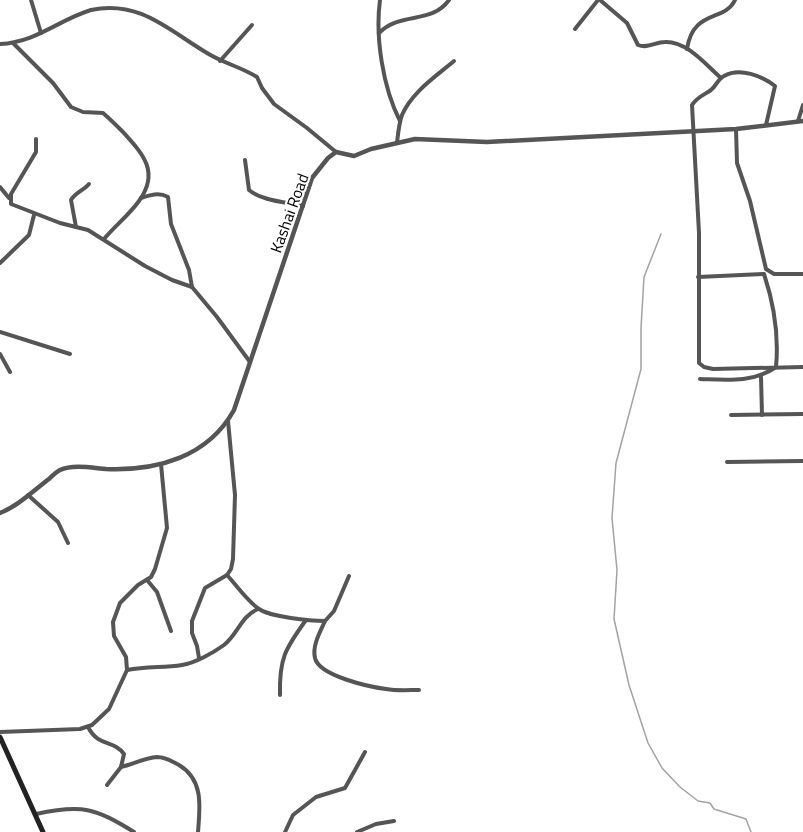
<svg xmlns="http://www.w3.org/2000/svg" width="803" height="832" viewBox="0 0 803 832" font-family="'Titillium Web',sans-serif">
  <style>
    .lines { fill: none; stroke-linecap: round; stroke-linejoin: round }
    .stream { stroke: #a3a3a3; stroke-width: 1.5 }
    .minor { stroke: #555; stroke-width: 4 }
    .tertiary { stroke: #555; stroke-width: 4.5 }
    .secondary { stroke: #222; stroke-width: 5 }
    .labels { text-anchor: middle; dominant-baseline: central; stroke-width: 4.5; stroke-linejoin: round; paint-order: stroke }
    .street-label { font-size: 16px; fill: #000; stroke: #fff }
  </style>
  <rect width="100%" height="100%" fill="#fff"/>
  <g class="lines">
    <polyline class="stream" points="661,234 644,277 641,328 641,369 616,463 612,518 617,570 614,619 629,685 648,743 662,768 680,787 698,801 710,803 714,809 746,819 751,832"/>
    <g class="minor">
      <polyline points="31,0 41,33"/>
      <path d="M380 0C375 37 383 88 400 121"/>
      <path d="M600 0 627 23 638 45C648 49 655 42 665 42 687 41 706 65 721 78"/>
      <polyline points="575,29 598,0"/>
      <path d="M379 33C401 11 431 25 449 0"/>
      <path d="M13 43 53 83 71 107 83 112 103 113C110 119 116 125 123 132 143 154 160 172 139 201 129 215 115 226 104 239"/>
      <path d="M0 44C37 42 58 20 91 10 140 0 168 30 207 53 223 63 241 67 257 77L262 88 274 104 307 128 336 152"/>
      <path d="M687 49C693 9 725 22 735 0"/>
      <polyline points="220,61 252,25"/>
      <polyline points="798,121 803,105"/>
      <path d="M766 125 775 86C762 76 740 67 724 76 718 79 716 86 711 90 704 95 697 97 692 105L699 233V363L704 367 713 369 803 367"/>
      <polyline points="736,129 737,163 750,201 766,269 774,274 803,274"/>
      <polyline points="36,139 36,152 11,194 11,204 60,223 88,230 145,266 172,280 192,287 217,317 250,362"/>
      <path d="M397 143C398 134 399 123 402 115 412 92 435 77 454 61"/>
      <path d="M245 160 249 190C262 201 286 202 303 206"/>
      <polyline points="0,187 9,198"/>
      <path d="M141 198C150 195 159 192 168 197L171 224 189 270 192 287"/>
      <path d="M76 227 71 200C75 193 84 190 89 184"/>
      <polyline points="0,263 29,235 34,215"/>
      <polyline points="698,277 763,274"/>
      <polyline points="0,332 70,354"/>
      <polyline points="0,354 10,372"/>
      <polyline points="761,377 762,415"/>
      <path d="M700 379C727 380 753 383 776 367 779 335 774 304 764 274"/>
      <polyline points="731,415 803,414"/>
      <polyline points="727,462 803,461"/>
      <polyline points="28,495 58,522 68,543"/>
      <path d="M227 575C237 586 247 601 259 609 271 617 310 621 325 621L334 611 349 576"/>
      <polyline points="147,580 157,592 171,631"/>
      <path d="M325 621C320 632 312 646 315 658 319 676 370 687 386 689 397 691 409 690 419 690"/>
      <polyline points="199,658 197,646 192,633 192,621 205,588 227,575 231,569 233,559 235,495 228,421"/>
      <path d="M127 670C147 666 163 668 182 665 195 663 213 653 224 645 238 634 241 616 258 609"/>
      <path d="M280 695C279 659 285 649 306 620"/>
      <path d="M88 727C99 748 113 739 124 754L121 767 107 785"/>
      <polyline points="0,732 80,729 92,725 109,709 127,670 126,657 114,636 113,622 120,603 138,585 151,577 155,569 167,528 161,464"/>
      <path d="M121 767C133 764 145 758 157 757 165 757 172 761 179 765 204 780 200 807 198 832"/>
      <path d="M36 814C82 804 95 808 134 832"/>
      <polyline points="285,832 293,815 316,797 345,788 365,752"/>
      <polyline points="357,832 376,824 394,821"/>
    </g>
    <path class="tertiary" d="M0 513C18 506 33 491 49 479 52 476 56 472 60 470 73 464 93 468 106 469 157 471 208 457 234 410L312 178 328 158 336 152 354 156 371 149 415 139 487 142 736 129 803 121"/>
    <polyline class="secondary" points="0,737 43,832"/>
  </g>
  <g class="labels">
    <g class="street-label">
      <text transform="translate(289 213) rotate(-70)">Kashai Road</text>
    </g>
  </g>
</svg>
